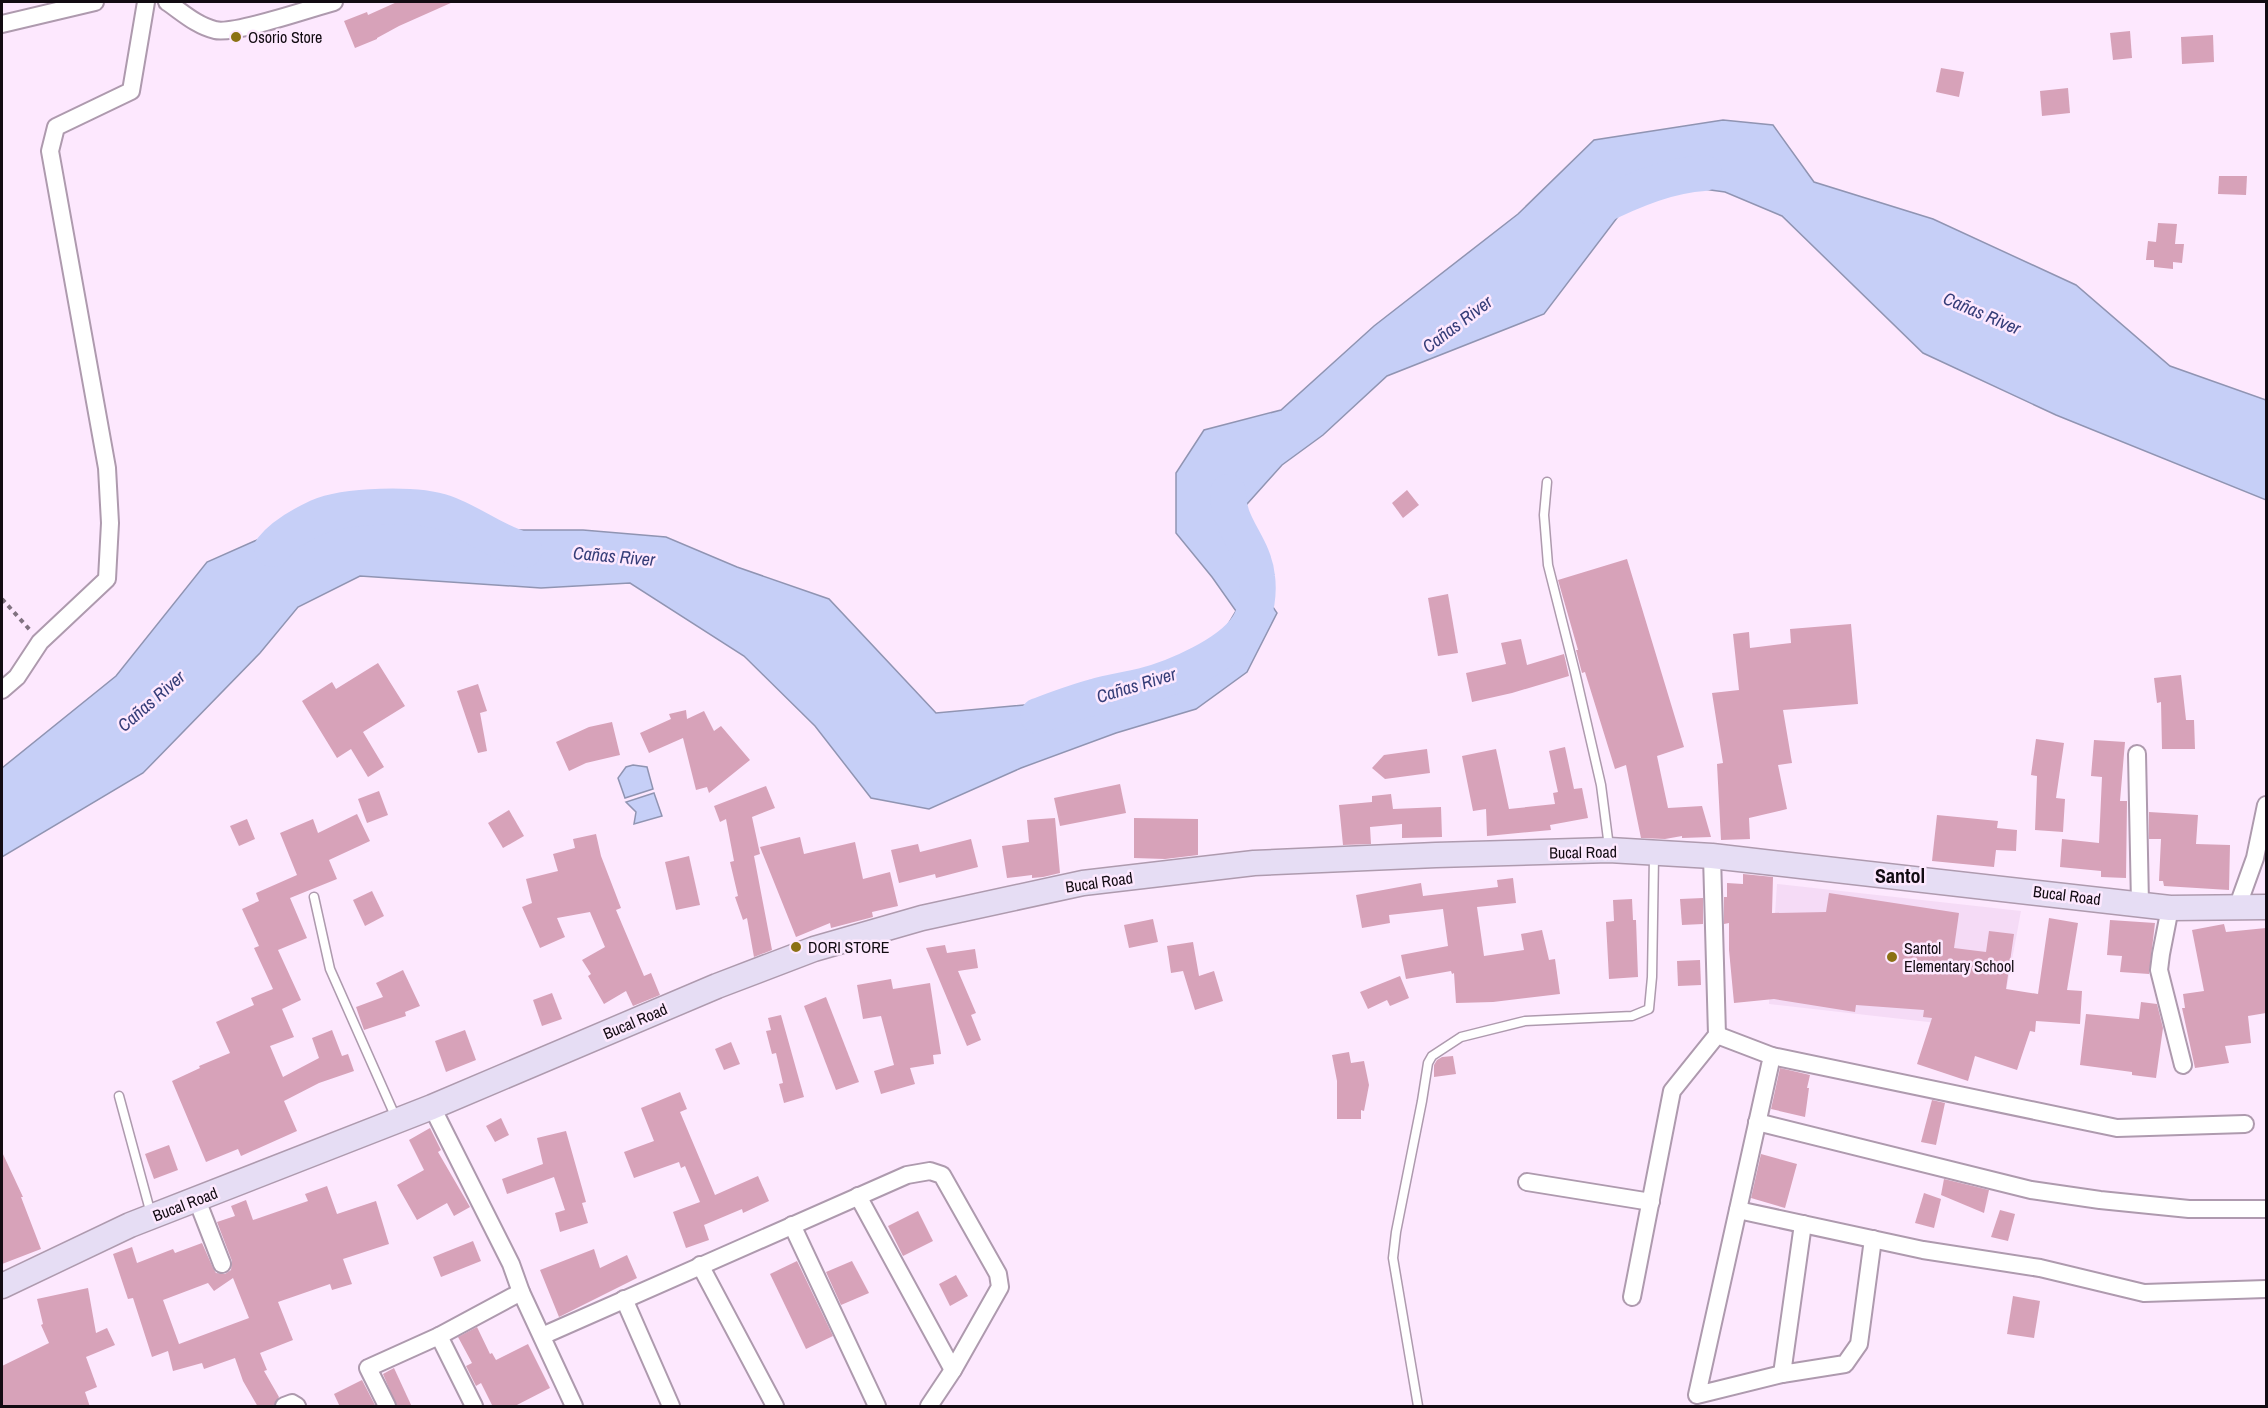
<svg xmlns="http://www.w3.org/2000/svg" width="2268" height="1408" viewBox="0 0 2268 1408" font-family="'Archivo Narrow',sans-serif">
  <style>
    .built { fill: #f5dbf6 }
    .water { fill: #c6cff7; stroke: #9094b2; stroke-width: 1.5 }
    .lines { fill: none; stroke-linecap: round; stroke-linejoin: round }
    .river { stroke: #c6cff7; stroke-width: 36 }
    .building { fill: #d7a2b9; fill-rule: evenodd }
    .lane-casing { stroke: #ae9aae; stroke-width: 11 }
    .street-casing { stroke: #ae9aae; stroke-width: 20 }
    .secondary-casing { stroke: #ae9aae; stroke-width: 27 }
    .path { stroke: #807280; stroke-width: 4; stroke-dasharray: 4.5 4.5; stroke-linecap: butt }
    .lane { stroke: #fff; stroke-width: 8 }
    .street { stroke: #fff; stroke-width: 16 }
    .secondary { stroke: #e6ddf4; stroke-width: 24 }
    .poi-dot { fill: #8b7114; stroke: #fde8fe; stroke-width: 2 }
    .labels { text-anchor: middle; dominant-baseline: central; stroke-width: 5; stroke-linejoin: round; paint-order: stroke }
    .poi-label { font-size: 16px; fill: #120b12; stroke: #fde8fe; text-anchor: start }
    .street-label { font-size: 16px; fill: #120b12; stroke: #fde8fe }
    .water-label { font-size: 18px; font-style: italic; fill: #353d78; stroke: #fde8fe }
    .quarter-label { font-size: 20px; font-weight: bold; fill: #120b12; stroke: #fde8fe }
  </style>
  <rect width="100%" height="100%" fill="#fde8fe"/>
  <polygon class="built" points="1777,884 2021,911 1999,1030 1769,1004"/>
  <g class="water">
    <polygon points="1723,120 1773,125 1814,182 1933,219 2076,285 2170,366 2266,400 2266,500 2056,415 1923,353 1782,216 1725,192 1645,181 1544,314 1387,376 1323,435 1282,465 1239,513 1243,562 1277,613 1247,672 1196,709 1116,733 1021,768 929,809 871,798 815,726 744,656 630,583 541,588 360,576 298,607 260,653 143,773 2,857 2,768 116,676 207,562 293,524 355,512 417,511 478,530 583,530 666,537 737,567 829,599 936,713 1155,693 1220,638 1236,611 1212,577 1176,533 1176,473 1204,430 1281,410 1374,326 1518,214 1594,140"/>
    <polygon points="633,765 647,767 653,789 625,798 618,778 626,767"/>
    <polygon points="654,793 662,816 634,824 636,812 626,802"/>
  </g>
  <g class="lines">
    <g class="river">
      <path d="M1595 209C1628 192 1667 175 1704 173"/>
      <path d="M272 549C282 536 303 524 318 517 346 505 416 503 445 513 473 523 495 542 524 550"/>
      <path d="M1038 716C1057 709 1075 702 1094 697 1110 692 1127 690 1143 686 1175 678 1230 654 1248 626 1257 612 1259 592 1257 577 1254 545 1227 526 1228 492"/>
    </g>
  </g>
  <g class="building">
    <polygon points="397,2 453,2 399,26 377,38 377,39 355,48 344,21 367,12 368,15"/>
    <polygon points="2130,31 2132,58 2113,60 2110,33"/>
    <polygon points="2213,35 2214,62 2182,64 2181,37"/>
    <polygon points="1941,68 1964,72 1959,97 1936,92"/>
    <polygon points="2068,88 2070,113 2042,116 2040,91"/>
    <polygon points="2219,176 2247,176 2246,195 2218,194"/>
    <polygon points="2158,223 2177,224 2175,244 2184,244 2182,263 2173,262 2173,269 2154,267 2154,260 2146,260 2148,241 2156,242"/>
    <polygon points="1407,490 1419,505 1403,518 1392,503"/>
    <polygon points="1627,559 1684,747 1657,756 1668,808 1702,806 1711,837 1682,838 1682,836 1665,839 1641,838 1626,765 1615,769 1585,672 1582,673 1576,650 1578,650 1558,580"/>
    <polygon points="1448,594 1458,653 1438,656 1428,598"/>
    <polygon points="1851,624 1858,704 1783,710 1792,763 1778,765 1787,809 1749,818 1750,839 1721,840 1717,764 1723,763 1712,693 1739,690 1733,634 1749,632 1750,648 1791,643 1790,629"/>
    <polygon points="1521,639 1527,665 1564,654 1569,676 1512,693 1472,702 1466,673 1506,664 1501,643"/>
    <polygon points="378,663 405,706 363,732 384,767 368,777 351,749 337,758 302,701 332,682 336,689"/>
    <polygon points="2181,675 2186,720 2194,720 2195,749 2162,749 2161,702 2157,703 2154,678"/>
    <polygon points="478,684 487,711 480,713 487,751 478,753 457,691"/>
    <polygon points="686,710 687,719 704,711 714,731 721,726 750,760 709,793 707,787 696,790 683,738 649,753 640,733 671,719 669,714"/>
    <polygon points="612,722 620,755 586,763 569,771 556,742 589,727"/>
    <polygon points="2036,739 2064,743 2056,798 2065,799 2063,832 2035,830 2037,776 2031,775"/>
    <polygon points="2094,740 2125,742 2120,801 2127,801 2126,878 2101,877 2101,871 2060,867 2062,839 2099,843 2102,777 2091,776"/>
    <polygon points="1565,747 1574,789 1582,788 1588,818 1550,825 1551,830 1487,836 1486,809 1473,811 1462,756 1496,749 1509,809 1555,804 1553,793 1558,792 1549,751"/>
    <polygon points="1427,749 1430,773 1385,779 1372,768 1384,755"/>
    <polygon points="1120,784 1126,813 1060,826 1054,798"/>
    <polygon points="766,786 775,808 752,817 760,854 754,856 772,950 754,957 747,918 743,920 735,897 738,896 730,862 734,861 726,819 720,822 714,806"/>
    <polygon points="379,791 388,815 367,823 358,799"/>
    <polygon points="1391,794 1393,809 1441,807 1442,837 1402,838 1402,824 1370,827 1371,844 1343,845 1339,805 1372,802 1372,796"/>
    <polygon points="509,810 524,836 503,848 488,823"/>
    <polygon points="2149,812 2198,815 2196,844 2230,845 2229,890 2164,886 2163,881 2159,881 2161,839 2149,839"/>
    <polygon points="357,814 370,841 329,860 337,879 290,898 307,938 278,950 301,1000 282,1009 294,1037 270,1046 283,1077 319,1058 312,1038 332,1030 342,1056 348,1054 354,1071 319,1083 284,1101 297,1131 241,1156 238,1149 206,1162 172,1081 200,1068 199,1066 230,1053 216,1022 254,1005 251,998 273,989 254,948 259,946 242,909 259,901 256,893 297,875 280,833 313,819 318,833"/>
    <polygon points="1937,815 1998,821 1997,828 2017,830 2016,851 1996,850 1994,867 1932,861"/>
    <polygon points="1055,818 1060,873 1043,877 1032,878 1032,875 1007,878 1002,846 1029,842 1027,820"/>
    <polygon points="1134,818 1198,819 1198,855 1165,859 1134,858"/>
    <polygon points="247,819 255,839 239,846 230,826"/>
    <polygon points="596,834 601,856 621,908 616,910 644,976 651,973 660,995 633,1006 626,991 604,1004 588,976 591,974 582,960 605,947 590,912 557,918 565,937 540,948 522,907 532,903 526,879 558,871 553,854 575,848 573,839"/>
    <polygon points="800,837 804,854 855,842 863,879 890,872 898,906 872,912 873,917 831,928 830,923 796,937 760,847"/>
    <polygon points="971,839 978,867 936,878 935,874 899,883 891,850 918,844 920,852"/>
    <polygon points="689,856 700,905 676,910 665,862"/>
    <polygon points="1743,874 1773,877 1772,913 1826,912 1829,893 1959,913 1954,948 1986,952 1989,931 2014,934 2006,989 2038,994 2049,918 2078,923 2067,990 2082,991 2080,1024 2036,1021 2035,1032 2030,1031 2017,1070 1975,1056 1968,1081 1917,1064 1932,1018 1923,1017 1924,1010 1856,1005 1855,1012 1774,999 1734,1003 1729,950 1729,923 1724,924 1724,897 1727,897 1727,883 1743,884"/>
    <polygon points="1513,878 1516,903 1477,907 1484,956 1524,950 1521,934 1542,930 1549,960 1555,959 1560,994 1493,1002 1456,1003 1454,973 1452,974 1451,971 1406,979 1401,955 1448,946 1443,909 1389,915 1390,923 1362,928 1356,895 1421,883 1423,896 1498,887 1497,880"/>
    <polygon points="372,891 384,916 365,926 353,900"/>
    <polygon points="1703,898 1703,924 1682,925 1680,899"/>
    <polygon points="1632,899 1633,920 1636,920 1638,977 1609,979 1606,922 1614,921 1613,900"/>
    <polygon points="1153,919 1158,942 1129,948 1124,925"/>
    <polygon points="2110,920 2155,923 2149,974 2120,972 2122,956 2107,955"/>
    <polygon points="2224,924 2226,932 2266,928 2266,1013 2248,1016 2251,1043 2225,1046 2229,1063 2195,1068 2182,1008 2185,1008 2183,994 2204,991 2192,930"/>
    <polygon points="1193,942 1199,976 1214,971 1223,1001 1195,1010 1183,971 1171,973 1167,946"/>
    <polygon points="945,945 947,953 975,949 978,968 958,971 976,1013 971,1015 981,1040 967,1046 926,948"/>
    <polygon points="1700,960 1701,985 1678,986 1677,961"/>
    <polygon points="403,970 420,1006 405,1012 406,1016 364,1030 356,1007 383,997 376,983"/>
    <polygon points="1400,976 1409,998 1390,1006 1387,1000 1368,1009 1360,992"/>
    <polygon points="891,979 893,989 930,983 941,1054 933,1055 934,1064 910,1068 915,1084 881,1094 874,1071 894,1065 881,1016 863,1019 857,985"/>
    <polygon points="552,993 562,1019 542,1026 533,1000"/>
    <polygon points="826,997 859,1082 836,1090 804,1006"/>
    <polygon points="2141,1002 2157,1004 2163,1028 2156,1078 2132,1075 2132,1072 2080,1065 2086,1014 2139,1019"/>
    <polygon points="781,1015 804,1097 784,1103 779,1084 783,1083 776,1053 772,1054 766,1031 771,1030 768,1018"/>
    <polygon points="465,1030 476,1060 446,1072 435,1041"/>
    <polygon points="731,1042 740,1064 724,1070 715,1049"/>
    <polygon points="1349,1052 1351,1063 1364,1061 1369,1085 1364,1111 1361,1110 1361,1119 1337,1119 1337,1081 1332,1055"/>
    <polygon points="1453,1056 1456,1074 1434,1077 1434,1065 1437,1060 1442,1057"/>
    <polygon points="1780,1068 1810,1075 1807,1088 1809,1088 1805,1117 1771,1109"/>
    <polygon points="680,1092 687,1109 680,1112 715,1195 758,1176 769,1201 743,1213 742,1209 704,1225 709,1240 686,1248 673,1212 700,1202 685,1166 681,1168 679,1162 634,1178 624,1152 654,1141 641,1108"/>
    <polygon points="1932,1100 1945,1103 1936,1145 1921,1142"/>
    <polygon points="501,1118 509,1135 495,1142 486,1126"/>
    <polygon points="430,1128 441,1150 438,1152 470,1207 454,1216 447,1203 417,1220 397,1185 424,1170 409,1140"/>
    <polygon points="566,1131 586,1202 582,1203 588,1223 560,1232 555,1213 565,1210 554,1177 507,1194 502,1179 543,1164 537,1138"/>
    <polygon points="169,1145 178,1170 154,1179 145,1154"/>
    <polygon points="2,1152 23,1197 21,1197 41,1249 2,1264"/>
    <polygon points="1761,1154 1797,1164 1785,1208 1751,1198"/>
    <polygon points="1944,1179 1989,1190 1984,1213 1941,1195"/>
    <path d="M327 1186 337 1214 376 1201 389 1244 343 1259 352 1284 332 1290 330 1284 278 1302 293 1340 260 1353 267 1370 264 1371 279 1397 274 1407H258L243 1381 235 1358 204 1369 202 1363 173 1371 168 1351 152 1357 133 1298 128 1299 113 1254 132 1247 137 1263 173 1249 175 1253 202 1243 213 1268 216 1273 225 1274 231 1270 232 1261 217 1222 235 1216 231 1206 246 1200 253 1220 308 1201 305 1194ZM233 1278 249 1318 179 1344 163 1300 208 1283 214 1291Z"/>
    <polygon points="1924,1193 1941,1199 1934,1228 1915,1223"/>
    <polygon points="2000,1210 2015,1214 2008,1241 1991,1237"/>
    <polygon points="918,1211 933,1241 903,1256 888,1226"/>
    <polygon points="473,1241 481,1261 441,1277 433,1257"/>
    <polygon points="594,1249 600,1268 627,1255 637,1278 559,1317 540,1270"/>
    <polygon points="797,1261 833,1336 806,1349 770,1274"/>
    <polygon points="852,1261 869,1293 841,1305 826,1272"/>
    <polygon points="956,1275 968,1296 950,1306 939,1284"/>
    <polygon points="88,1288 96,1333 107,1328 115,1345 86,1357 97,1387 85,1392 90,1407 2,1407 2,1366 49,1343 41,1325 43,1324 37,1299"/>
    <polygon points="2013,1296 2040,1301 2034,1338 2007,1334"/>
    <polygon points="477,1327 490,1354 492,1353 496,1360 528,1344 550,1388 513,1407 493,1407 481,1383 476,1386 466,1366 472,1363 458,1337"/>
    <polygon points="394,1368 412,1407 397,1407 383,1374"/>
    <polygon points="362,1380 376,1407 340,1407 334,1394"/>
  </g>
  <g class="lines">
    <g class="lane-casing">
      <g id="lane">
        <polyline points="1547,482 1544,515 1548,565 1575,672 1601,785 1609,847"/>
        <polyline points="314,897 330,969 396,1118"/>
        <polyline points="119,1096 151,1214"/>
        <polyline points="1418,1406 1393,1258 1396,1232 1422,1101 1428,1063 1432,1056 1461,1037 1525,1021 1632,1016 1649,1009 1652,977 1654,856"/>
      </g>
    </g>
    <g class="street-casing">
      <g id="street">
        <path d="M167 2C182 12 197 26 215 30 234 35 311 8 334 2"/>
        <polyline points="2,24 95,2"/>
        <polyline points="2,690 17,677 40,642 107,579 110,523 107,468 50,151 56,127 131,91 146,2"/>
        <polyline points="2137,754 2140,904"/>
        <polyline points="2170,908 2161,954 2159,970 2183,1065"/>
        <polyline points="2237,908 2255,858 2266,805"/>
        <polyline points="1717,1035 1772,1056 1697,1395 1782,1374"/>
        <polyline points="1772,1056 2117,1128 2245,1124"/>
        <polyline points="432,1107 511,1264 521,1292 574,1406"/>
        <polyline points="1757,1122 2031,1190 2100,1200 2189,1209 2266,1209"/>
        <polyline points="1527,1182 1651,1202"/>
        <polyline points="858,1196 953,1370"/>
        <polyline points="197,1200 222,1264"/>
        <polyline points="1738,1210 1923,1250 2040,1268 2144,1293 2266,1289"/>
        <polyline points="1803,1224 1782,1374 1845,1364 1859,1344 1873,1239"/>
        <polyline points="792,1225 877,1406"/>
        <polyline points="700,1265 775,1406"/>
        <polyline points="1632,1297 1672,1091 1717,1035 1712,856"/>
        <polyline points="624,1299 671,1406"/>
        <polyline points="439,1336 474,1406"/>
        <polyline points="542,1336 907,1175 930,1171 942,1175 998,1274 1000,1287 953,1370 929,1406"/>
        <polyline points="284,1406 292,1403 297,1406"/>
        <polyline points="387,1406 368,1368 439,1336 521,1292"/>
      </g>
    </g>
    <g class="secondary-casing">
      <polyline id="secondary" points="2,1286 130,1225 432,1107 717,986 814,949 922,918 1083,883 1254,863 1436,855 1609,850 1712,856 2170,908 2266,907"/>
    </g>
    <polyline class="path" points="2,599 30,630"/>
    <use href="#lane" class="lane"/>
    <use href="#street" class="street"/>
    <use href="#secondary" class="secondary"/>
  </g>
  <g class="poi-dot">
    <circle cx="236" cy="37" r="6"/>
    <circle cx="796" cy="947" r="6"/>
    <circle cx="1892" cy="957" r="6"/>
  </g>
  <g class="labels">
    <g class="poi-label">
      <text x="248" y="37">Osorio Store</text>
      <text x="808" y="947">DORI STORE</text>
      <text x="1904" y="948">Santol<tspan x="1904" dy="18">Elementary School</tspan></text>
    </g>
    <g class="street-label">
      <text transform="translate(1583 852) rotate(-1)">Bucal Road</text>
      <text transform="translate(1099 882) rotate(-8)">Bucal Road</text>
      <text transform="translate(2067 895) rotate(7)">Bucal Road</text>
      <text transform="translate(635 1021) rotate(-23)">Bucal Road</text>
      <text transform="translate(185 1204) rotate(-21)">Bucal Road</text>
    </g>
    <g class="water-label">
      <text transform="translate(1982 313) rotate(23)">Cañas River</text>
      <text transform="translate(1457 324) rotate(-37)">Cañas River</text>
      <text transform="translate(614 556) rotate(5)">Cañas River</text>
      <text transform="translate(1136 685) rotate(-17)">Cañas River</text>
      <text transform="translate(151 701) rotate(-41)">Cañas River</text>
    </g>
    <g class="quarter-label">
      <text x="1900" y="875">Santol</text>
    </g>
  </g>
  <rect width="2268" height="1408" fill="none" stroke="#120b12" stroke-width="6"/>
</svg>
